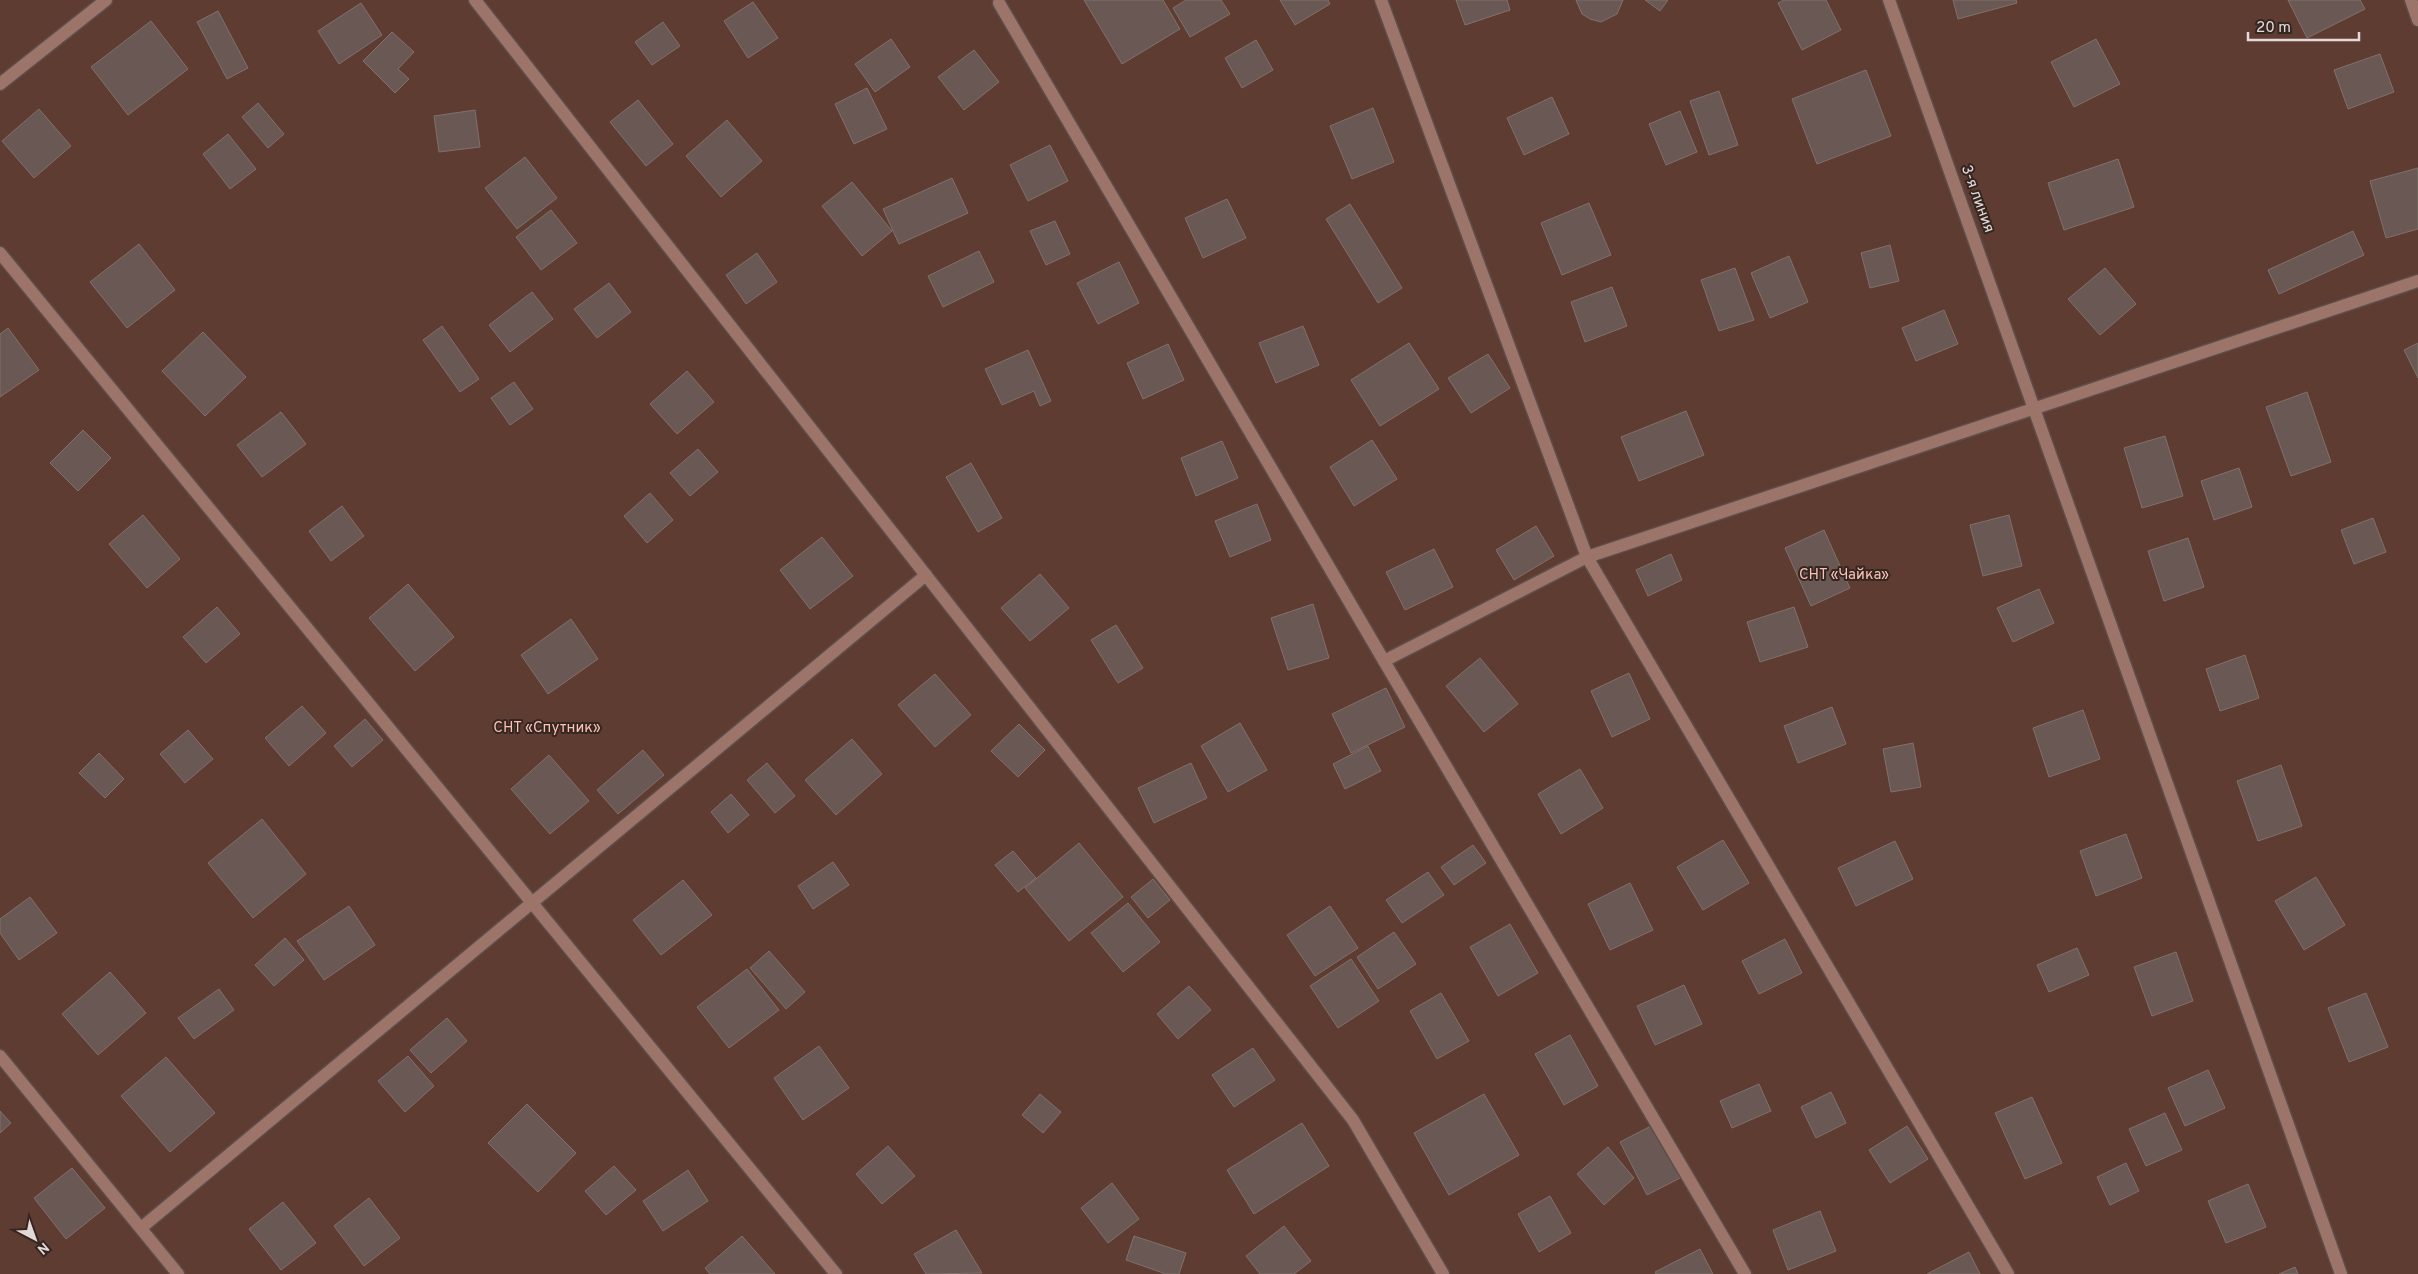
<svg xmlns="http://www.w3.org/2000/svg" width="2418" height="1274" viewBox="0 0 2418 1274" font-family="Overpass,sans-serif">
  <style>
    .green { fill: #5f3c32 }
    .building { fill: #695853; stroke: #81706b }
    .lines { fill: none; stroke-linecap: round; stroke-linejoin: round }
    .minor-casing { stroke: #5d4e4b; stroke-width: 15 }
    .minor { stroke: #9c746a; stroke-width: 12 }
    .labels { text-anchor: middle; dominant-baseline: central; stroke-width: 4; stroke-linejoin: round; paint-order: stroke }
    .street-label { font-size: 15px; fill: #e3d9d6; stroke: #352622 }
    .park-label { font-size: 15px; fill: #fbc2b3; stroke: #352622 }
  </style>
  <rect width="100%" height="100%" fill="#3f302c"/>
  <rect class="green" x="0" y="0" width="2418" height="1274"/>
  <g class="building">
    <polygon points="1084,0 1163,0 1180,29 1122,64"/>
    <polygon points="1186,0 1221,0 1230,14 1190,37 1173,8"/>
    <polygon points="1280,0 1328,0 1330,4 1295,25"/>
    <polygon points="1456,0 1507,0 1510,10 1465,25"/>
    <polygon points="1576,0 1623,0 1617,14 1601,22 1590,19 1582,14"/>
    <polygon points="1645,0 1668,0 1660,11"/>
    <polygon points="1784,0 1826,0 1841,30 1802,50 1778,3"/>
    <polygon points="1953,0 2016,0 2017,3 1958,19"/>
    <polygon points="2288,0 2360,0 2365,9 2307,38"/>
    <polygon points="753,2 778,38 748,58 724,21"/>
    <polygon points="361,3 382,35 339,64 318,31"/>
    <polygon points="218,11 248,68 227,79 197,22"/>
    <polygon points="151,21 188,69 128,115 91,67"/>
    <polygon points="663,22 680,46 652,65 635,42"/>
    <polygon points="392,32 414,52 398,69 409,79 395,93 363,61"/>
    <polygon points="891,39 910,67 875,92 855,64"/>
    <polygon points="2096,39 2120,84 2074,107 2051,62"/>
    <polygon points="1256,40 1273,70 1242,88 1225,58"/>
    <polygon points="974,50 999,82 964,110 938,77"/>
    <polygon points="2380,54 2394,92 2348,109 2334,70"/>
    <polygon points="1866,70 1891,136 1817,164 1792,99"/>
    <polygon points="867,88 887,129 854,144 835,104"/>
    <polygon points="1719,91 1738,145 1709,155 1690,101"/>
    <polygon points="1552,97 1569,134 1524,155 1507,118"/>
    <polygon points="638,100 673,144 646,166 610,122"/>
    <polygon points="258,103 284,134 268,148 242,117"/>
    <polygon points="1373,108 1394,162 1352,179 1330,126"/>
    <polygon points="39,109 71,146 34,178 2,141"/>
    <polygon points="475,110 480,147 439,152 434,116"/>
    <polygon points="1680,111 1697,152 1666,165 1649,124"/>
    <polygon points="727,120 762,161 721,197 686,156"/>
    <polygon points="228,134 256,169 230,189 203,154"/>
    <polygon points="1050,145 1068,181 1028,201 1010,165"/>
    <polygon points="525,157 557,198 517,229 485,188"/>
    <polygon points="2118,159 2134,207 2064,230 2048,183"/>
    <polygon points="2418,168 2418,229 2386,238 2370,181"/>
    <polygon points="952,178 968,213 899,244 883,209"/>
    <polygon points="852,182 892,231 862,256 822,206"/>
    <polygon points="1227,199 1246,238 1203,258 1185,218"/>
    <polygon points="1589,203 1611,255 1562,275 1541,223"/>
    <polygon points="1350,204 1402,288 1378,303 1326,219"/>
    <polygon points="551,210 577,243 541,270 516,237"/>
    <polygon points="1055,221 1070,254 1046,265 1030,231"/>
    <polygon points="2353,231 2364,255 2279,294 2268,270"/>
    <polygon points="139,244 175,290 127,328 90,282"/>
    <polygon points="1890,245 1899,281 1870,288 1861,253"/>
    <polygon points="979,251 994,282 943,307 928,276"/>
    <polygon points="757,253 777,282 746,304 726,275"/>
    <polygon points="1789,256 1808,302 1770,318 1751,273"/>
    <polygon points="1119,262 1139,303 1098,324 1077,283"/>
    <polygon points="1735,268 1754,320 1719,331 1701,280"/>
    <polygon points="2105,268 2136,304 2100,335 2068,299"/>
    <polygon points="609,283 631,312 597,338 574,309"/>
    <polygon points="1612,287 1627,326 1585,342 1571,302"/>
    <polygon points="532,292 553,319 510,352 489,325"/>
    <polygon points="1944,310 1958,344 1916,361 1902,328"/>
    <polygon points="442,326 479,379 460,392 423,340"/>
    <polygon points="1303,326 1319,365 1276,383 1259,343"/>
    <polygon points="8,328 39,370 0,397 0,334"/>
    <polygon points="203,332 246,377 205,416 162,371"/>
    <polygon points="1409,343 1439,389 1380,426 1351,380"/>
    <polygon points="2418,343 2418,378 2404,350"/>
    <polygon points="1168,344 1184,380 1143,399 1127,363"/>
    <polygon points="1028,350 1051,401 1040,406 1034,391 1002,405 985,369"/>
    <polygon points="1488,354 1510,388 1471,413 1448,378"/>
    <polygon points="687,371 714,402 677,434 650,404"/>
    <polygon points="514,382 533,409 510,425 491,398"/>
    <polygon points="2307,392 2331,462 2291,476 2266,407"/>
    <polygon points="1686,411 1704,455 1639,481 1621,437"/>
    <polygon points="281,412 306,444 262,477 237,445"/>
    <polygon points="83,430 111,458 78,491 50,463"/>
    <polygon points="2165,436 2183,496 2142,508 2124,448"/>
    <polygon points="1372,440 1397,479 1354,506 1330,467"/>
    <polygon points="1222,441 1238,478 1196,496 1181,458"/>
    <polygon points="698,449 718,472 690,496 670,473"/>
    <polygon points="971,463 1002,518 978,532 946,477"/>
    <polygon points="2239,468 2252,507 2214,520 2201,481"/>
    <polygon points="650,493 673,520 647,543 624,516"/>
    <polygon points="1257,504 1271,540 1230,557 1215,521"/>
    <polygon points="342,506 364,536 331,561 309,531"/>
    <polygon points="143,515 180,559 147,588 109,544"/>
    <polygon points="2009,515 2022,566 1983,576 1970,525"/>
    <polygon points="2373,518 2386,552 2354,564 2341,530"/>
    <polygon points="1536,526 1554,556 1514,580 1496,550"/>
    <polygon points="1824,530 1850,588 1811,606 1785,548"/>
    <polygon points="822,537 853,576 810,609 780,570"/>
    <polygon points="2188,538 2204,587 2164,601 2148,551"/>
    <polygon points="1434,549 1453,587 1405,610 1386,572"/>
    <polygon points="1671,554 1682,580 1648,596 1636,570"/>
    <polygon points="1040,574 1069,608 1030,641 1001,608"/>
    <polygon points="408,584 454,637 415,671 369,618"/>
    <polygon points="2039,589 2054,623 2013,642 1997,608"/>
    <polygon points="1313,604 1329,658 1288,670 1271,618"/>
    <polygon points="217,607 240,634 206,663 183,637"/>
    <polygon points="1794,607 1808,647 1760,662 1747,622"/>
    <polygon points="571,619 598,659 548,694 521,655"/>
    <polygon points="1116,625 1143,668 1118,683 1091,640"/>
    <polygon points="2245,655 2259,698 2220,711 2206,669"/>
    <polygon points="1480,658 1518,704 1484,732 1446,686"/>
    <polygon points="1629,673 1650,719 1612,737 1591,691"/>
    <polygon points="935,674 971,715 935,747 898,705"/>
    <polygon points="1386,688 1405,727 1351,753 1332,714"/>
    <polygon points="302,706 326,733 289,766 265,738"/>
    <polygon points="1832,707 1846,744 1798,763 1784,726"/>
    <polygon points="2083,710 2100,759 2049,777 2033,728"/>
    <polygon points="365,719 383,740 352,767 334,746"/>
    <polygon points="1240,723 1267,770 1228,792 1201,746"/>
    <polygon points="1019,724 1045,750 1018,777 991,751"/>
    <polygon points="188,730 213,759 185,783 160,754"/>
    <polygon points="852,739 882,774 836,815 805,780"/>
    <polygon points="1913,743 1921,787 1891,792 1883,749"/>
    <polygon points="1368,746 1381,771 1345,789 1333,764"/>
    <polygon points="643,750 664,775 618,814 597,790"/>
    <polygon points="99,753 124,779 105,798 79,773"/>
    <polygon points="549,755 589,801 550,834 511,789"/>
    <polygon points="767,763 795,796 775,813 747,780"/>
    <polygon points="1191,763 1207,798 1154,823 1138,788"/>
    <polygon points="2281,765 2302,826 2258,841 2237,781"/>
    <polygon points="1580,769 1603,808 1561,834 1538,794"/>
    <polygon points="731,794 749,815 728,833 711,812"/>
    <polygon points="262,819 306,874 253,918 208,863"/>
    <polygon points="2126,834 2142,878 2096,896 2080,851"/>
    <polygon points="1723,840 1749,883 1703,910 1677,867"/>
    <polygon points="1895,841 1913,879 1856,906 1838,868"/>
    <polygon points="1079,843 1123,897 1069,941 1025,888"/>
    <polygon points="1473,845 1486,863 1454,885 1441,867"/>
    <polygon points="1013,851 1036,878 1018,892 995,865"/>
    <polygon points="833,862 849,885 813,909 798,886"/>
    <polygon points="1428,872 1444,895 1402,923 1386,900"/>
    <polygon points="2316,877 2345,925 2304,950 2275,901"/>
    <polygon points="1153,879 1170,900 1148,918 1131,897"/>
    <polygon points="683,880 712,915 661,955 633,920"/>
    <polygon points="1630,883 1653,930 1610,950 1588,904"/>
    <polygon points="30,897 57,933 19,960 0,933 0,919"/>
    <polygon points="1128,903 1160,942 1123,972 1091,933"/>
    <polygon points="349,906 375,945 324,980 297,941"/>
    <polygon points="1330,906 1358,948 1315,976 1287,935"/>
    <polygon points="1510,924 1538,973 1498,996 1470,947"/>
    <polygon points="1394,932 1416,964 1378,989 1357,957"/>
    <polygon points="285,938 304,960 274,986 255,965"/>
    <polygon points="1785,939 1802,973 1759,994 1742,961"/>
    <polygon points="2077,948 2089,975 2049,992 2037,965"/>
    <polygon points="769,951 805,992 786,1009 750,968"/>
    <polygon points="2176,952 2193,1001 2152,1016 2134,967"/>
    <polygon points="1351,959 1379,1001 1338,1028 1310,986"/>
    <polygon points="747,969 779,1010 729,1048 697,1007"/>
    <polygon points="110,972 146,1013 98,1055 62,1014"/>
    <polygon points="1684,985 1702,1024 1655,1045 1637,1006"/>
    <polygon points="1189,986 1211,1010 1178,1039 1157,1014"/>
    <polygon points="219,989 234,1010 194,1039 178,1018"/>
    <polygon points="1441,993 1469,1041 1437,1059 1410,1011"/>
    <polygon points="2366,993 2388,1047 2349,1062 2328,1008"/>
    <polygon points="447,1018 467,1041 431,1073 410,1050"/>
    <polygon points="1570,1035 1598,1086 1564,1105 1535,1054"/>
    <polygon points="819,1046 849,1088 803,1120 774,1078"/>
    <polygon points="1253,1048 1275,1080 1234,1107 1212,1075"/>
    <polygon points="408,1056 434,1086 405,1112 378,1081"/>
    <polygon points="166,1057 215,1113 170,1152 121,1096"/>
    <polygon points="2208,1070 2225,1108 2185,1126 2168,1088"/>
    <polygon points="1759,1084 1771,1111 1732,1128 1720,1101"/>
    <polygon points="1831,1092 1846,1123 1816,1138 1801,1107"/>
    <polygon points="1040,1094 1061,1112 1043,1133 1022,1115"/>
    <polygon points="1484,1094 1519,1155 1449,1195 1414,1133"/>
    <polygon points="2032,1097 2062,1163 2025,1179 1995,1113"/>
    <polygon points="527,1104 576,1153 538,1192 488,1143"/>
    <polygon points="0,1111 11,1123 0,1133"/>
    <polygon points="2165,1113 2182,1150 2146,1166 2129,1129"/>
    <polygon points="1302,1123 1329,1166 1254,1214 1227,1170"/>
    <polygon points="1653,1125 1680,1178 1647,1195 1620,1142"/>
    <polygon points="1907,1126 1928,1159 1890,1183 1869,1150"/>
    <polygon points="888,1146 915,1176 882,1204 856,1174"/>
    <polygon points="1608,1147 1634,1178 1604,1205 1577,1174"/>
    <polygon points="2126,1163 2139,1191 2110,1205 2097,1177"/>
    <polygon points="614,1166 636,1190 606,1215 585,1191"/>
    <polygon points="72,1168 105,1208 66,1239 34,1198"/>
    <polygon points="688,1170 708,1201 663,1231 643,1201"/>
    <polygon points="1112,1183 1139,1219 1108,1243 1081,1208"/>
    <polygon points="2248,1184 2266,1227 2226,1243 2208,1201"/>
    <polygon points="1550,1196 1571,1233 1539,1252 1518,1214"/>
    <polygon points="369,1198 400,1238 364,1266 334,1226"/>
    <polygon points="283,1202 316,1243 281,1270 249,1229"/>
    <polygon points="1820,1211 1836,1251 1788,1270 1773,1230"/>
    <polygon points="1284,1226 1311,1261 1294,1274 1260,1274 1246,1256"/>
    <polygon points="956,1230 982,1273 926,1274 914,1254"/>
    <polygon points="742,1236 775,1274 710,1274 705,1268"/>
    <polygon points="1134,1236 1186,1253 1179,1274 1166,1274 1126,1260"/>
    <polygon points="1700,1249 1713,1274 1656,1274 1655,1272"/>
    <polygon points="1969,1252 1980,1274 1927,1274"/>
    <polygon points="2295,1267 2298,1274 2279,1274"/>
  </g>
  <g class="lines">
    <g class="minor-casing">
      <g id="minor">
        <polyline points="475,0 1353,1120 1443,1274"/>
        <polyline points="1381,0 1587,557 2008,1274"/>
        <polyline points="1889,0 2341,1274"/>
        <polyline points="2411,0 2418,20"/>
        <polyline points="999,3 1384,661"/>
        <polyline points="0,84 106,0"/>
        <polyline points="0,253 836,1274"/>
        <polyline points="0,1056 178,1274"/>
        <polyline points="141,1228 926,575"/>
        <polyline points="1745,1274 1384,661 1587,557 2418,281"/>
      </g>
    </g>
    <use href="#minor" class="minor"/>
  </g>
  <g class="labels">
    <g class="street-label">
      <text transform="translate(1977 199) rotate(70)">3-я линия</text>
    </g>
    <g class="park-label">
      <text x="1844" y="575">СНТ «Чайка»</text>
      <text x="547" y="728">СНТ «Спутник»</text>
    </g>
  </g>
  <g transform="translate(35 1239) rotate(139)" stroke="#352622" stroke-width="4" paint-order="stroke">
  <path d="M0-4L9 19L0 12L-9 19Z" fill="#e3d9d6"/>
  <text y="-8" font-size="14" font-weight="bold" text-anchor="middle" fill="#e3d9d6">N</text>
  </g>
  <path d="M2248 32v8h111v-8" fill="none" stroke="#e3d9d6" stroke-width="2.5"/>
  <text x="2256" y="32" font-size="15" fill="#e3d9d6" stroke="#352622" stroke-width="4" paint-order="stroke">20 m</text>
</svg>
